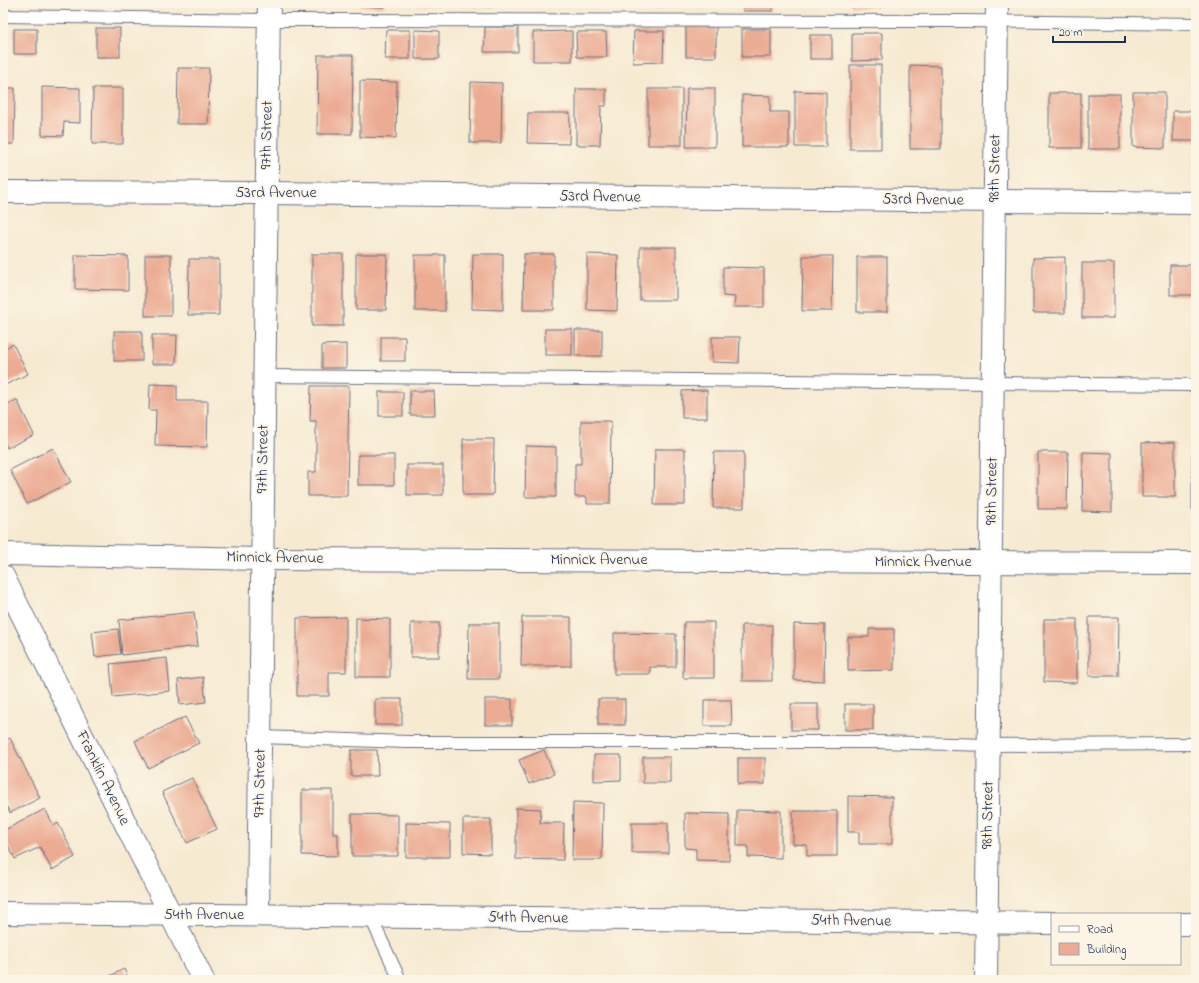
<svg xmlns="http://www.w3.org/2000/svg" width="1199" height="983" viewBox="0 0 1199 983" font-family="'Indie Flower',sans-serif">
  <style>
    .building { fill: #ecab93 }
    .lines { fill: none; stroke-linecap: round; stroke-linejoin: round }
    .service-casing { stroke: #687086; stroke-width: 14 }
    .minor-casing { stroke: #687086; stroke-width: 24 }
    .service { stroke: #fff; stroke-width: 12 }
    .minor { stroke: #fff; stroke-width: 22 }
    .labels { text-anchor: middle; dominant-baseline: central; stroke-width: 3.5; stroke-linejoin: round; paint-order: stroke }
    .street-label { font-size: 16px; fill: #1b2f5e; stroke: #fcf5e5 }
  </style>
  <rect width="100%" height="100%" fill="#fcf5e5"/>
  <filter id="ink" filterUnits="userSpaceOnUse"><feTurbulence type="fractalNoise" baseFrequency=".025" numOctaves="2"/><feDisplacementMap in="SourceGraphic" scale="8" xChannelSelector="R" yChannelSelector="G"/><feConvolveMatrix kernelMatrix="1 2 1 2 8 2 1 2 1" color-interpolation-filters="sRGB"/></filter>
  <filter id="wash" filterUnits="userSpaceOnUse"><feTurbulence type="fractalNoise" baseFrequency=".012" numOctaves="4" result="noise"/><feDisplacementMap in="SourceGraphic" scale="16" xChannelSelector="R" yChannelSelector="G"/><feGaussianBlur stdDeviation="0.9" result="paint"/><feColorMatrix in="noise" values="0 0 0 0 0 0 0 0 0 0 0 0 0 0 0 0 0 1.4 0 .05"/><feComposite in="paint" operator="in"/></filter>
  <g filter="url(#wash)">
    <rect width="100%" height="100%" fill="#f6ead1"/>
    <g id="blocks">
      <g class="building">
        <polygon points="360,3 384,3 384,7 360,6"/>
        <polygon points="415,3 439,3 439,6 415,5"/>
        <polygon points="469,3 493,3 492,7 469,6"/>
        <rect x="544" y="3" width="30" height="2"/>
        <polygon points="634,3 668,3 668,7 634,6"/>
        <rect x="743" y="3" width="30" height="8"/>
        <rect x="851" y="3" width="30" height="4"/>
        <rect x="686" y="26" width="30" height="31"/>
        <polygon points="485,27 518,27 518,52 484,52"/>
        <rect x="96" y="28" width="24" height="29"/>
        <rect x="14" y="29" width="23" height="25"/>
        <rect x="742" y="29" width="29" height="28"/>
        <polygon points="386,30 410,30 410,59 385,59"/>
        <polygon points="415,30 439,31 439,59 415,59"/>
        <polygon points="572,31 572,61 533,61 533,32"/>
        <polygon points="634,31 664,31 663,62 633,63"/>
        <polygon points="576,32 606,32 607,57 577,57"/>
        <polygon points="852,33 882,33 882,60 852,61"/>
        <rect x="810" y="35" width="22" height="24"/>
        <polygon points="318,55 353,55 352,134 317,134"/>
        <rect x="850" y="65" width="31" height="84"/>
        <polygon points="910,65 941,66 941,149 910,149"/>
        <polygon points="178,68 209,68 208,124 177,124"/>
        <polygon points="360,81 397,82 396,138 360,137"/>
        <polygon points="471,82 502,83 501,143 470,143"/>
        <polygon points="42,87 80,88 80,123 64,122 63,136 42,135"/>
        <polygon points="3,88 15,88 14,144 3,144"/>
        <polygon points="93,88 123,88 123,144 92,144"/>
        <polygon points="687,88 715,88 715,147 686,147"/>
        <polygon points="576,89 606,89 606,106 601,106 600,145 576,145"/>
        <rect x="648" y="89" width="34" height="56"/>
        <polygon points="795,91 826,92 826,147 795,147"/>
        <polygon points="1133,92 1165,92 1165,148 1133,147"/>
        <rect x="1049" y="93" width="32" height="55"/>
        <rect x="1088" y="94" width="32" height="55"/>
        <polygon points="742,95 770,96 770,112 789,112 789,147 742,147"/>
        <rect x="1173" y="111" width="23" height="30"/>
        <polygon points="528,113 570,113 569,144 527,143"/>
        <rect x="640" y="247" width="36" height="53"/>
        <rect x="312" y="254" width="31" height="72"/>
        <polygon points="356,254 387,254 386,310 356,310"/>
        <polygon points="473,254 503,254 503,310 472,309"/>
        <polygon points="524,254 554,254 554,310 523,310"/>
        <polygon points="587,254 618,255 617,311 587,310"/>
        <polygon points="75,255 128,256 128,290 75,289"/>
        <rect x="145" y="255" width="26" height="61"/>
        <rect x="415" y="255" width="30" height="56"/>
        <polygon points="803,256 833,256 832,311 802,311"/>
        <rect x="857" y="257" width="30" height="55"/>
        <polygon points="1065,257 1065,313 1033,313 1033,258"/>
        <polygon points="189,259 219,259 219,315 188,315"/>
        <rect x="1082" y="263" width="32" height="55"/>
        <rect x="1170" y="265" width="26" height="30"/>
        <polygon points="723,267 764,268 764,307 734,307 735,297 723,296"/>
        <rect x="545" y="329" width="27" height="26"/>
        <rect x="575" y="330" width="27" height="26"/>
        <rect x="114" y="331" width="28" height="30"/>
        <polygon points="152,335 177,335 176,364 152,364"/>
        <rect x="381" y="337" width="24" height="24"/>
        <polygon points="712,337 740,337 739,363 712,362"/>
        <polygon points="13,344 28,374 3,386 3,349"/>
        <polygon points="346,344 346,368 322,368 322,345"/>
        <polygon points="150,384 177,385 177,401 208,401 207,447 155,446 156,410 149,410"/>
        <polygon points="311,386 349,386 347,496 308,496 308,472 316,472 316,421 310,421"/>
        <polygon points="707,390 707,418 682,418 682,391"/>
        <polygon points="410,391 434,391 435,415 410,415"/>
        <rect x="379" y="392" width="24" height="24"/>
        <polygon points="17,400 34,435 7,448 3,439 3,406"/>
        <polygon points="581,421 611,421 610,504 587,504 587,497 575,497 575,464 581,464"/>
        <polygon points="463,439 494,439 493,495 463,495"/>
        <polygon points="1175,442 1175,497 1142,497 1142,443"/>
        <polygon points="526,446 556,447 556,497 525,497"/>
        <polygon points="53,448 71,482 27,504 10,470"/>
        <polygon points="655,449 685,449 685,505 654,505"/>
        <polygon points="714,452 744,452 744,508 713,508"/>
        <polygon points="1038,452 1068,452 1067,509 1038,509"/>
        <polygon points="1083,452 1112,453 1112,512 1082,511"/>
        <rect x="358" y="455" width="36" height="30"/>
        <rect x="1192" y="455" width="4" height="54"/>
        <rect x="407" y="465" width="36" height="30"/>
        <polygon points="194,612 198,646 122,655 119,620"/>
        <polygon points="346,617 346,672 329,672 329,696 297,696 297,618"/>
        <polygon points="522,617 571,617 571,666 521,666"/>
        <polygon points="1089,617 1119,617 1118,676 1089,676"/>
        <polygon points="356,618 390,619 390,677 356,677"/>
        <polygon points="1044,619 1077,619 1077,683 1044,682"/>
        <polygon points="684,622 714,622 714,678 683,678"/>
        <rect x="411" y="623" width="28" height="34"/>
        <polygon points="469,623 499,623 499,679 468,679"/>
        <polygon points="794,624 825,625 824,681 794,680"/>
        <rect x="742" y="625" width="30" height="56"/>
        <polygon points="118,629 121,654 95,657 92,632"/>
        <polygon points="869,629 894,629 894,670 848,671 848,637 869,637"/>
        <polygon points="614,633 676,634 676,667 650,667 650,674 614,674"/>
        <polygon points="167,658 170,691 113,697 110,664"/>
        <polygon points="203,677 206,702 180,705 178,680"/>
        <rect x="375" y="699" width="27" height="26"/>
        <rect x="485" y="699" width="27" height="26"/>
        <rect x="598" y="699" width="27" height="26"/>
        <polygon points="704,700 731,700 732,726 704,726"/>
        <rect x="791" y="704" width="27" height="26"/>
        <rect x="845" y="704" width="28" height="26"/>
        <polygon points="185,717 199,743 148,768 135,741"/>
        <polygon points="10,738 40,798 10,813 3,800 3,742"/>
        <polygon points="351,750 377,750 378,776 351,776"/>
        <polygon points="544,750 554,774 529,784 519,760"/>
        <polygon points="594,755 621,755 621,780 594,781"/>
        <rect x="643" y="757" width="27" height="26"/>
        <rect x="738" y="758" width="27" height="26"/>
        <polygon points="192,778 217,829 187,843 162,792"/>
        <polygon points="302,790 333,790 333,834 338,834 338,856 302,855"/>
        <polygon points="848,796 892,797 892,844 859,844 859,832 848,832"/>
        <polygon points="573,802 603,803 602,860 572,860"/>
        <polygon points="516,808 541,809 540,823 564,823 563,860 516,859"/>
        <polygon points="45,809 54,826 58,823 75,857 52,870 40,847 15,859 3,835 3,831"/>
        <polygon points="737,810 781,811 781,858 748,857 748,846 737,846"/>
        <polygon points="793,811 837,811 837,856 807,856 807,845 793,844"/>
        <polygon points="685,813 729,814 729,861 696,860 696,849 685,848"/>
        <polygon points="352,814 398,815 398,856 352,856"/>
        <polygon points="463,819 491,819 491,854 463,853"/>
        <polygon points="406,823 450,824 450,857 406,857"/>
        <rect x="632" y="823" width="36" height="30"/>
        <polygon points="124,969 129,980 102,980"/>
      </g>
    </g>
  </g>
  <g filter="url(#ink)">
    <use href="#blocks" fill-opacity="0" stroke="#687086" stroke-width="1"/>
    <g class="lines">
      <g class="service-casing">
        <g id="service">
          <polyline points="3,16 269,20 964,21 1196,24"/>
          <polyline points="265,376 1196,385"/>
          <polyline points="260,737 407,742 879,742 989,745 1196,744"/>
          <polyline points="370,916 400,980"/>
        </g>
      </g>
      <g class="minor-casing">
        <g id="minor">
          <polyline points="3,192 267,193 1196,203"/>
          <polyline points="3,554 262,559 1196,563"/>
          <polyline points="3,576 203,980"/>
          <polyline points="3,913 1052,923"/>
          <polyline points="258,915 269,3"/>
          <polyline points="1180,924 1196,924"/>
          <polyline points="986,980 997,3"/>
        </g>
      </g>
      <use href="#service" class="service"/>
      <use href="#minor" class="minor"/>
    </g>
  </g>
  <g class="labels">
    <g class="street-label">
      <text transform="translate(267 135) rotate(-89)">97th Street</text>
      <text transform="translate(995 168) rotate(-89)">98th Street</text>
      <text x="276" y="193">53rd Avenue</text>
      <text transform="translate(600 197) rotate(1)">53rd Avenue</text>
      <text transform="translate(923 200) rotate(1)">53rd Avenue</text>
      <text transform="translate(263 459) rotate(-89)">97th Street</text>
      <text transform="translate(992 491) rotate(-89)">98th Street</text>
      <text transform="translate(275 558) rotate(1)">Minnick Avenue</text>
      <text x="599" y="560">Minnick Avenue</text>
      <text x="923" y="562">Minnick Avenue</text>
      <text transform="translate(103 778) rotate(64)">Franklin Avenue</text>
      <text transform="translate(260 783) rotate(-89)">97th Street</text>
      <text transform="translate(988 815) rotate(-89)">98th Street</text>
      <text x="204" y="915">54th Avenue</text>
      <text transform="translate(528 918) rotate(1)">54th Avenue</text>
      <text transform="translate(851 921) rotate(1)">54th Avenue</text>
    </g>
  </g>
  <rect width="1199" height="983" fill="none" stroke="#fcf5e5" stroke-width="16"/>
  <rect x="1051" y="913" width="130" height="52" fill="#fcf5e5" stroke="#a2a6af"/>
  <rect x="1059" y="926" width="20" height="6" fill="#ffffff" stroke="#a2a6af"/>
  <text x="1087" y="933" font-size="12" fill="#1b2f5e">Road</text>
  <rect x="1059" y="943" width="20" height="12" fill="#ecab93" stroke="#a2a6af"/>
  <text x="1087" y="953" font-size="12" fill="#1b2f5e">Building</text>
  <path d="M1053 36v6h72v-6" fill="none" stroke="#1b2f5e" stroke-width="2"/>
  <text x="1059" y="36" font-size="12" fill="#1b2f5e" stroke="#fcf5e5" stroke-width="3" paint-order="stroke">20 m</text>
</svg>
